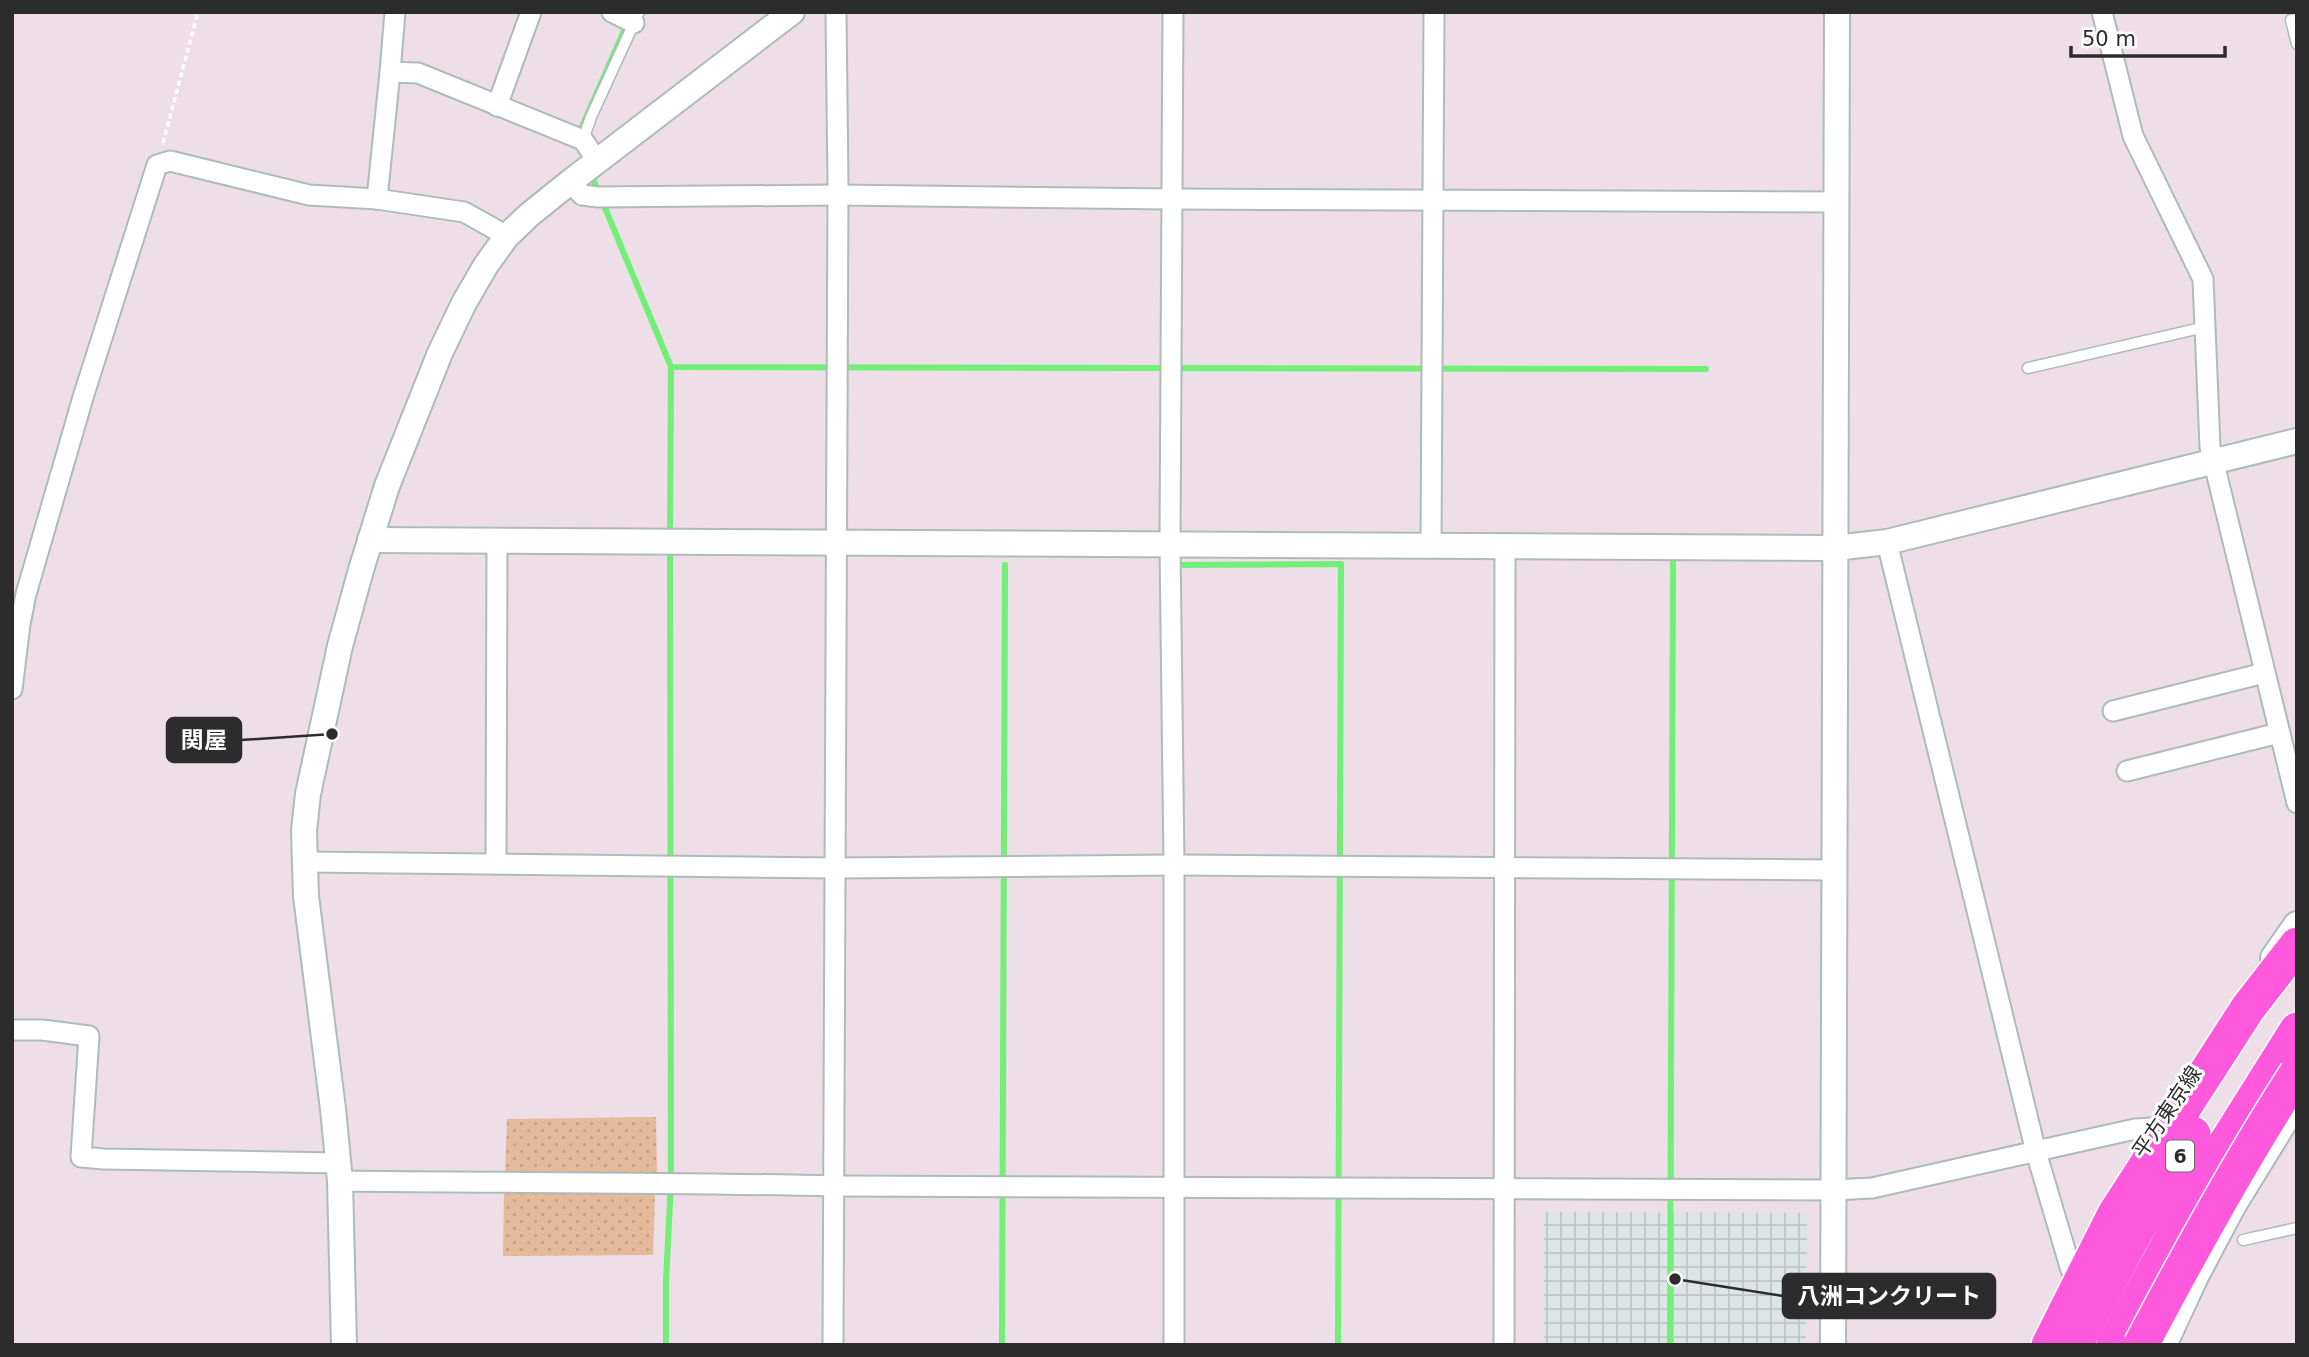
<svg xmlns="http://www.w3.org/2000/svg" width="2309" height="1357" viewBox="0 0 2309 1357" font-family="'DejaVu Sans','Noto Sans JP',sans-serif">
  <style>
    .industrial { fill: url(#industrial-grid) }
    .grass { fill: url(#grass-dots) }
    .lines { fill: none; stroke-linecap: round; stroke-linejoin: round }
    .stream { stroke: #71ef76; stroke-width: 6 }
    .service-casing { stroke: #aebcb6; stroke-width: 13 }
    .minor-casing { stroke: #aebcb6; stroke-width: 23 }
    .tertiary-casing { stroke: #aebcb6; stroke-width: 28 }
    .secondary-casing { stroke: #aebcb6; stroke-width: 30 }
    .motorway-casing { stroke: #fff; stroke-width: 38 }
    .path { stroke: #fff; stroke-width: 3.5; stroke-dasharray: 5 3.5; stroke-linecap: butt }
    .service { stroke: #fff; stroke-width: 10 }
    .minor { stroke: #fff; stroke-width: 19 }
    .tertiary { stroke: #fff; stroke-width: 24 }
    .secondary { stroke: #fff; stroke-width: 26 }
    .motorway { stroke: #fe58dc; stroke-width: 35 }
    .motorway-bridge-casing { stroke: #fff; stroke-width: 38; stroke-linecap: butt }
    .motorway-bridge { stroke: #fe58dc; stroke-width: 35 }
    .labels { text-anchor: middle; dominant-baseline: central; stroke-width: 6; stroke-linejoin: round; paint-order: stroke }
    .shield { fill: #fff; stroke: #6b6b6b; stroke-width: 2 }
    .shield-label { font-size: 19px; font-weight: bold; fill: #2c2c2c }
    .street-label { font-size: 21px; fill: #2c2c2c; stroke: #fff }
    .leader { fill: none; stroke: #2c2c2c; stroke-width: 2.5 }
    .callout-dot { fill: #2c2c2c; stroke: #fff; stroke-width: 2.5 }
    .callout { fill: #2c2c2c; stroke: #2c2c2c; stroke-width: 2.5 }
    .callout-label { font-size: 23px; text-anchor: middle; font-weight: bold; fill: #fff }
  </style>
  <defs>
    <pattern id="industrial-grid" width="8" height="8" patternUnits="userSpaceOnUse" patternTransform="scale(1.75)"><rect width="8" height="8" fill="#dee5e6"/><path d="M0 4h8M4 0v8" fill="none" stroke="#bfc5c5"/></pattern>
    <pattern id="grass-dots" width="8" height="8" patternUnits="userSpaceOnUse" patternTransform="scale(1.75)"><rect width="8" height="8" fill="#e4ba9a"/><path d="M2 2h.1M6 6h.1" fill="none" stroke="#c4a085" stroke-width="1.8" stroke-linecap="round"/></pattern>
  </defs>
  <rect width="100%" height="100%" fill="#eddee8"/>
  <polygon class="industrial" points="1544,1212 1807,1213 1806,1345 1544,1345"/>
  <g class="grass">
    <polygon points="656,1117 657,1177 505,1175 507,1119"/>
    <polygon points="504,1192 655,1192 653,1255 503,1256"/>
  </g>
  <g class="lines">
    <g class="stream">
      <polyline points="581,136 581,129 627,24"/>
      <polyline points="591,174 671,367 1706,369"/>
      <polyline points="670,538 671,367"/>
      <polyline points="1181,565 1341,564 1338,1345"/>
      <polyline points="666,1345 666,1281 671,1182 670,549"/>
      <polyline points="1002,1345 1005,565"/>
      <polyline points="1670,1345 1673,562"/>
    </g>
    <g class="service-casing">
      <g id="service">
        <polyline points="2297,19 2291,20 2297,44"/>
        <polyline points="583,140 591,117 639,12"/>
        <polyline points="2028,368 2205,327"/>
        <polyline points="2243,1240 2297,1228"/>
      </g>
    </g>
    <g class="minor-casing">
      <g id="minor">
        <polyline points="612,12 634,23"/>
        <polyline points="1173,12 1170,544 1174,865 1174,1345"/>
        <polyline points="2102,12 2133,136 2203,279 2210,447 2297,803"/>
        <polyline points="390,72 395,12"/>
        <polyline points="497,106 531,12"/>
        <polyline points="570,182 582,195 598,197 837,195 1172,199 1837,202"/>
        <polyline points="377,199 390,72 418,73 583,140 598,162"/>
        <polyline points="1887,542 2036,1152 2071,1270"/>
        <polyline points="1431,546 1434,12"/>
        <polyline points="12,689 20,624 26,594 84,394 157,165 170,161 309,195 377,199 464,212 507,236"/>
        <polyline points="2113,711 2264,673"/>
        <polyline points="2127,771 2279,733"/>
        <polyline points="304,862 836,868 1174,865 1835,870"/>
        <polyline points="496,864 497,543"/>
        <polyline points="12,1030 42,1030 89,1036 81,1157 104,1159 338,1163"/>
        <path d="M340 1181C505 1183 670 1182 834 1186L1833 1190 1872 1188 2135 1129 2153 1128"/>
        <polyline points="833,1345 838,186 836,12"/>
        <polyline points="1504,1345 1505,546"/>
        <polyline points="2167,1345 2199,1276 2235,1208 2297,1107"/>
      </g>
    </g>
    <g class="tertiary-casing">
      <g id="tertiary">
        <polyline points="370,540 1835,548 1887,542 2297,441"/>
        <polyline points="344,1345 340,1181 333,1109 306,896 304,831 308,794 340,646 361,570 387,486 440,353 464,303 486,265 507,236 529,215 570,182 792,12"/>
        <polyline points="1833,1345 1837,12"/>
      </g>
    </g>
    <g class="secondary-casing">
      <polyline id="secondary" points="2274,958 2297,925"/>
    </g>
    <g class="motorway-casing">
      <g id="motorway">
        <polyline points="2049,1345 2115,1214 2248,1008 2297,945"/>
        <polyline points="2075,1345 2132,1238 2193,1134"/>
        <polyline points="2114,1345 2211,1167 2297,1030"/>
      </g>
    </g>
    <polyline class="path" points="163,143 198,12"/>
    <use href="#service" class="service"/>
    <use href="#minor" class="minor"/>
    <use href="#tertiary" class="tertiary"/>
    <use href="#secondary" class="secondary"/>
    <use href="#motorway" class="motorway"/>
    <g class="motorway-bridge-casing">
      <path id="motorway-bridge" d="M2141 1345C2190 1252 2240 1161 2297 1073"/>
    </g>
    <use href="#motorway-bridge" class="motorway-bridge"/>
  </g>
  <g class="labels">
    <rect class="shield" x="2166" y="1140.5" width="28" height="31" rx="5"/>
    <g class="shield-label">
      <text x="2180" y="1156">6</text>
    </g>
    <g class="street-label">
      <text transform="translate(2167 1112) rotate(-56)">平方東京線</text>
    </g>
  </g>
  <path class="leader" d="M332 734L241 740M1675 1279L1783 1296"/>
  <g class="callout-dot">
    <circle cx="332" cy="734" r="7"/>
    <circle cx="1675" cy="1279" r="7"/>
  </g>
  <g class="callout">
    <rect x="167" y="718" width="74" height="44" rx="7"/>
    <rect x="1783" y="1274" width="212" height="44" rx="7"/>
  </g>
  <g class="callout-label">
    <text x="204" y="748">関屋</text>
    <text x="1889" y="1304">八洲コンクリート</text>
  </g>
  <rect width="2309" height="1357" fill="none" stroke="#2c2c2c" stroke-width="28"/>
  <path d="M2071 46v10h154v-10" fill="none" stroke="#2c2c2c" stroke-width="3.5"/>
  <text x="2082" y="46" font-size="21" fill="#2c2c2c" stroke="#ffffff" stroke-width="5" paint-order="stroke">50 m</text>
</svg>
